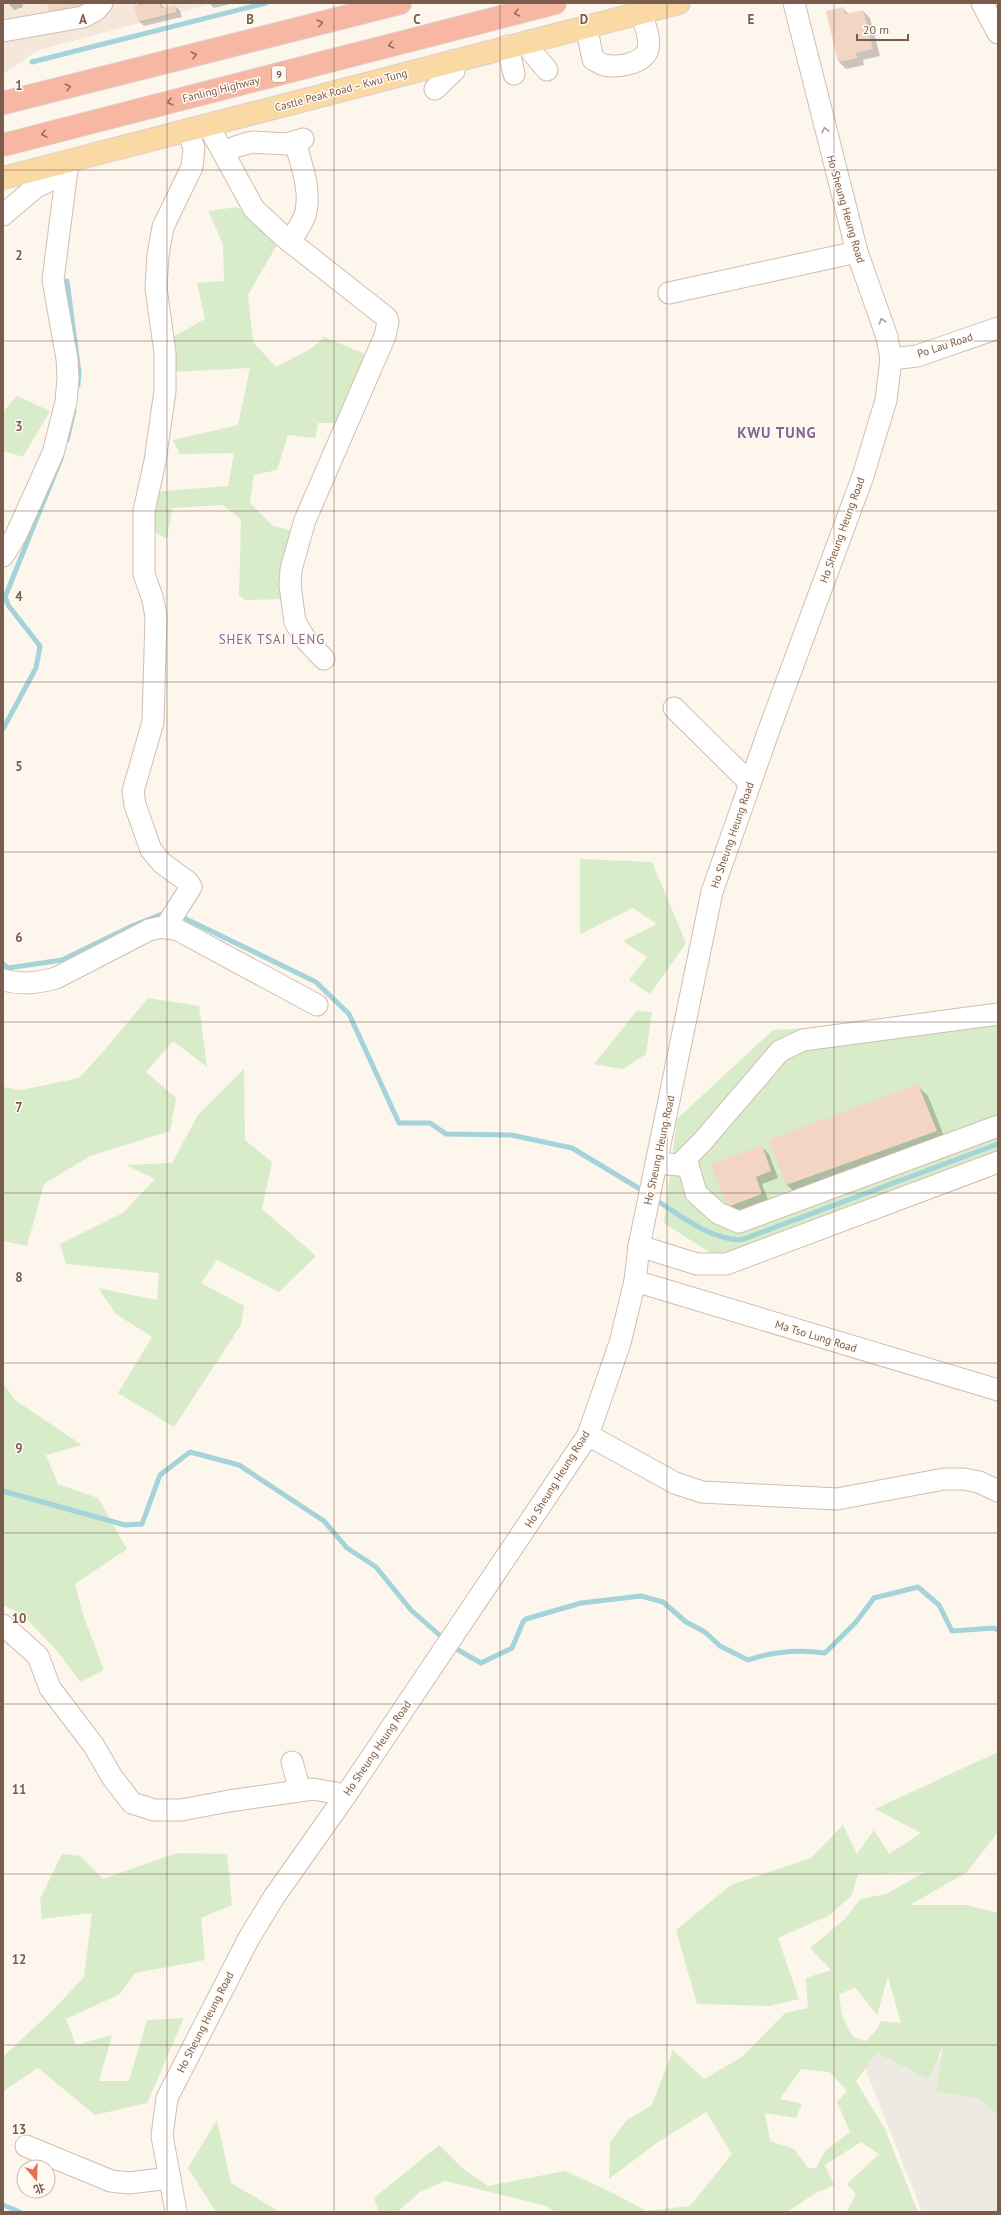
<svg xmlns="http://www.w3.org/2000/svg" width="1001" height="2215" viewBox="0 0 1001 2215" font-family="'PT Sans','Noto Sans SC',sans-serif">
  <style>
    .residential { fill: #f5e8da }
    .industrial { fill: #efe9e4 }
    .green { fill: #d8ecc9; fill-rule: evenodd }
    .shadow { fill: #0003 }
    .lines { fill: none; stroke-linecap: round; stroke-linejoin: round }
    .stream { stroke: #a5d3da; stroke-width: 5 }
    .building { fill: #f3d5c3 }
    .minor-casing { stroke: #d1beb0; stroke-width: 23 }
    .major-casing { stroke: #dad1cd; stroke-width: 24 }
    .highway-casing { stroke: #dad1cd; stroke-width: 24 }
    .minor { stroke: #fff; stroke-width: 21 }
    .major { stroke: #fbd9a5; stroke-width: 22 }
    .highway { stroke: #f7b7a3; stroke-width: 22 }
    .oneway { stroke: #936e5e }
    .oneway2 { stroke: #af9d94 }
    .grid { fill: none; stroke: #7a5c4d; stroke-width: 1; stroke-opacity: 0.55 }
    .labels { text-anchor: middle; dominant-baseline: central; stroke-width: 3; stroke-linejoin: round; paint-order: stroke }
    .shield { fill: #fffaf3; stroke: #a28b7f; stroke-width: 1 }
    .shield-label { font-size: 10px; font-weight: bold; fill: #7a5c4d }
    .street-label { font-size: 11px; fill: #7a5c4d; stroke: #fffaf3 }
    .quarter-label { font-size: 13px; letter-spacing: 1px; fill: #846695; stroke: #fffaf3 }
    .district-label { font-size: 15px; font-weight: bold; letter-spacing: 1px; fill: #846695; stroke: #fffaf3 }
    .grid-label { font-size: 13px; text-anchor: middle; font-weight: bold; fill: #7a5c4d; stroke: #fffaf3; stroke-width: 3; stroke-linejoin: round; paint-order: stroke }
  </style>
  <rect width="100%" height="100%" fill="#fdf6ec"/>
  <polygon class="residential" points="3,3 215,3 39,50 5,73 3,73"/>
  <polygon class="industrial" points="856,2045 905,2064 969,2051 998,2074 998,2212 922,2212"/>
  <g class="green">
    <polygon points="237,207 271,230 278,243 248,295 253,342 276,367 312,348 324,337 370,356 355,423 318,423 315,438 288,435 277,470 254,475 250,503 273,526 303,533 301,599 245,600 239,595 241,519 223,505 172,508 167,539 150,529 151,492 228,486 234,453 180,454 173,440 238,425 250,368 171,372 171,338 205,319 197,283 224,281 223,244 208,211"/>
    <polygon points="17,396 50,411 23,457 3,451 3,412"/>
    <polygon points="580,859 652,862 686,943 650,994 629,980 647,957 623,941 657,924 633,908 580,934"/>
    <polygon points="148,998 199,1006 207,1067 173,1041 146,1072 176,1098 170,1131 90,1156 44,1184 27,1246 3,1241 3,1087 21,1090 79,1078 103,1052"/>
    <polygon points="998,1006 998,1151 745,1250 715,1256 664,1223 677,1119 773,1030 846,1026"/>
    <polygon points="637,1011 652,1012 646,1054 623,1069 594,1064"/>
    <polygon points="244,1069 245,1140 272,1162 262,1209 316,1256 279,1292 217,1260 201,1283 244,1306 241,1325 174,1427 118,1393 152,1337 116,1314 98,1288 157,1300 159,1273 66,1264 60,1244 123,1213 155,1179 126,1165 172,1163 198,1115"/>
    <polygon points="3,1383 15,1400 82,1445 46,1455 58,1484 98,1498 127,1549 75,1584 83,1615 104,1670 80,1682 59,1653 23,1615 3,1605"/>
    <path d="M998 1752V1832L967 1872 910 1905H967L998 1913V2116L980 2099 936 2091 943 2046 928 2079 877 2053 856 2081 885 2129 918 2212H847L856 2194 847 2184 879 2154 861 2142 825 2165 834 2185 814 2194 787 2212H556L546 2206 445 2181 420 2192 397 2212H379L374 2198 439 2145 462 2168 488 2186 565 2171 611 2192 646 2211 690 2206 732 2154 706 2112 658 2142 609 2179 610 2142 627 2120 652 2105 673 2050 704 2079 742 2057 785 2013 808 2008 806 1978 831 1970 810 1948 845 1919 860 1899 886 1894 925 1872 858 1874 852 1895 830 1915 778 1938 799 1999 769 2006 697 2004 676 1930 731 1885 811 1858 843 1825 857 1854 874 1830 889 1854 921 1833 875 1809ZM888 1977 901 2023 881 2021 877 2029 866 2041 853 2037 842 2016 839 1995 855 1987 877 2015ZM801 2069 830 2072 847 2091 837 2102 850 2132 825 2151 816 2168H808L794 2149 770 2141 765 2113 796 2118 802 2104 780 2099Z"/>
    <polygon points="177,1853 227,1854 232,1905 201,1918 205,1960 135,1973 120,1994 66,2019 76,2045 112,2035 99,2081 129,2081 147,2020 184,2018 147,2103 95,2115 38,2068 3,2091 3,2057 54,2009 84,1977 92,1913 42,1919 40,1899 62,1854 80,1856 103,1879"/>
    <polygon points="217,2120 231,2183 280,2212 216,2212 188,2168"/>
  </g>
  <g class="shadow">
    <polygon points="8,3 22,3 23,7 14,10"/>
    <polygon points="137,3 160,3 164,8 175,6 180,11 182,17 144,26 139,21 140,6"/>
    <polygon points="209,3 234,3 214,8"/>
    <polygon points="843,8 849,14 863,11 870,18 880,56 863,60 864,65 846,69 839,62"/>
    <polygon points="918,1086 928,1096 946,1141 797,1195 787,1185 770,1141"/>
    <polygon points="761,1146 769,1154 778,1178 762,1184 769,1202 736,1214 728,1207"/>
  </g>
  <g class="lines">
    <g class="stream">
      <polyline points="32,62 266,3"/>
      <polyline points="67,281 79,372 78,385"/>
      <polyline points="67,440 74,411"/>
      <polyline points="3,729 36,668 40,646 8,605 5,597 62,456"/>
      <polyline points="178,915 316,982 349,1014 399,1123 430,1123 446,1134 511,1135 572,1148 645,1192"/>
      <polyline points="3,964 8,968 62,960 132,926 167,912"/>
      <path d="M653 1198C680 1215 708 1239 741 1240L998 1144"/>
      <polyline points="3,1491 125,1525 142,1524 160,1475 190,1452 239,1465 324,1521 347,1548 376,1567 411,1610 445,1640"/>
      <path d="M451 1646 481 1663 512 1648 523 1622 526 1619 581 1603 641 1596 663 1602 686 1622 705 1632 720 1646 748 1660C774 1651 798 1649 825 1653L856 1622 874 1598 918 1587 939 1605 952 1631 994 1628 998 1630"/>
      <polyline points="3,2205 20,2212"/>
    </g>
  </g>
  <g class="building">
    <polygon points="47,3 89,3 90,8 51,18"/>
    <polygon points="148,3 160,3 161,8 175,5 177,12 138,22 134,6"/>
    <polygon points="844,7 845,14 863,10 873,49 856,53 857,58 838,62 826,11"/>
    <polygon points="918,1084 937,1131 786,1185 769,1140"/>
    <polygon points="762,1145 771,1171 756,1177 762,1194 727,1207 711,1164"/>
  </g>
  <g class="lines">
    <g class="minor-casing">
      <g id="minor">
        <polyline points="982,3 998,33"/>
        <path d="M586 26 593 59C597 61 600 64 604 65 617 68 644 64 648 49 651 38 644 23 641 13"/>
        <polyline points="3,31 83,17 96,10 102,3"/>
        <polyline points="530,41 532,52 547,70"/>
        <polyline points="508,46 514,74"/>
        <polyline points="435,89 454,71 452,61"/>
        <polyline points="208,125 254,209 283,236 387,318 388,322 385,336 305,520 291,569 290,585 295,622 306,640 324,659"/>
        <polyline points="235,147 252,142 287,144 303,139"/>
        <polyline points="3,215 36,187 66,173"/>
        <path d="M290 242C295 234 300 226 304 218 313 195 301 163 295 142"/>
        <polyline points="669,293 857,252"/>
        <polyline points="891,359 917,356 998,328"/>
        <polyline points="3,556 16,535 53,453 66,402 68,378 67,359 53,280 68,162"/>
        <polyline points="674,708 750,783"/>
        <polyline points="165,928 191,887 188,882 162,863 151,850 135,805 133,791 153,722 156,617 153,600 144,574 144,511 155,461 165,391 165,353 156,288 158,255 163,227 192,167 194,148 188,131"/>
        <path d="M3 980C22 985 37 983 56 978L149 930 162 927 178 930 317 1005"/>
        <polyline points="686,1158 696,1193 718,1213 739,1222 998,1126"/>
        <polyline points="656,1163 679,1165 702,1142 780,1051 803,1040 998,1014"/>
        <polyline points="639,1246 697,1264 726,1264 998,1162"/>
        <polyline points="635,1281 998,1390"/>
        <polyline points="588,1435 675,1483 702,1492 837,1499 944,1479 964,1479 979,1482 998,1491"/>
        <polyline points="3,1625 38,1656 50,1688 94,1746 112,1777 132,1803 154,1810 181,1810 229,1801 313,1789 346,1795"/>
        <polyline points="292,1762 300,1791"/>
        <polyline points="26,2146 111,2181 129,2183 170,2178"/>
        <polyline points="176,2212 162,2136 167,2098 249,1938 274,1897 346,1795 588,1435 620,1343 635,1281 639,1246 712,892 770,727 863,476 886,400 891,359 887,337 857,252 794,3"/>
      </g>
    </g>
    <g class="major-casing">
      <polyline id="major" points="3,178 679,3"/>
    </g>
    <g class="highway-casing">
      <g id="highway">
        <polyline points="3,103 400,3"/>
        <polyline points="3,145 555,3"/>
      </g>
    </g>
    <use href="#minor" class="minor"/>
    <use href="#major" class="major"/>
    <use href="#highway" class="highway"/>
  </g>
  <defs><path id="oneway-chevron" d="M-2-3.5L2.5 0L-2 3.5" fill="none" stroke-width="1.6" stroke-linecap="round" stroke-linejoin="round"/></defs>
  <g class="oneway">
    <use href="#oneway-chevron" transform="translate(517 13) rotate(166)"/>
    <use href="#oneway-chevron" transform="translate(320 23) rotate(-14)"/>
    <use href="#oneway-chevron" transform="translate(391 45) rotate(166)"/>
    <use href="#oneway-chevron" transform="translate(194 55) rotate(-14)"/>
    <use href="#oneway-chevron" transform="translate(68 87) rotate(-14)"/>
    <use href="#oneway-chevron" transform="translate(170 102) rotate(166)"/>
    <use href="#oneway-chevron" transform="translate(44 134) rotate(166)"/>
  </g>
  <g class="oneway2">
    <use href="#oneway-chevron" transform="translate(825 130) rotate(-104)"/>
    <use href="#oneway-chevron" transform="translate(882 321) rotate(-109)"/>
  </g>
  <path class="grid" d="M167 3V2212M334 3V2212M500 3V2212M667 3V2212M834 3V2212M3 170H998M3 341H998M3 511H998M3 682H998M3 852H998M3 1022H998M3 1193H998M3 1363H998M3 1533H998M3 1704H998M3 1874H998M3 2045H998"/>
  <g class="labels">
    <rect class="shield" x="272" y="66" width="14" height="16" rx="3"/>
    <g class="shield-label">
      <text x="279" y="74">9</text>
    </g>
    <g class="street-label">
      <text transform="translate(221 89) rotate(-14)">Fanling Highway</text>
      <text transform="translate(341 90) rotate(-15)">Castle Peak Road – Kwu Tung</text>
      <text transform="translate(846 209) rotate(74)">Ho Sheung Heung Road</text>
      <text transform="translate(945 345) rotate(-18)">Po Lau Road</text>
      <text transform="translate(842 530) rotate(-70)">Ho Sheung Heung Road</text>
      <text transform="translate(732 835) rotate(-71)">Ho Sheung Heung Road</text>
      <text transform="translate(659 1150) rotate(-78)">Ho Sheung Heung Road</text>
      <text transform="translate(816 1336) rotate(17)">Ma Tso Lung Road</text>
      <text transform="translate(557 1479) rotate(-58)">Ho Sheung Heung Road</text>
      <text transform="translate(377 1748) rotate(-56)">Ho Sheung Heung Road</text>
      <text transform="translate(205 2022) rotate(-63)">Ho Sheung Heung Road</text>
    </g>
    <g class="quarter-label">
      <text x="272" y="639">SHEK TSAI LENG</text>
    </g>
    <g class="district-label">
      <text x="777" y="432">KWU TUNG</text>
    </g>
  </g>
  <g class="grid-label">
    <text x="83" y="24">A</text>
    <text x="250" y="24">B</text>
    <text x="417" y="24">C</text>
    <text x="584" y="24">D</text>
    <text x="751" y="24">E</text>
    <text x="19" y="90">1</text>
    <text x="19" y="260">2</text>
    <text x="19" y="431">3</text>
    <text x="19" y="601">4</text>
    <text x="19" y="771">5</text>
    <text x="19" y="942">6</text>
    <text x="19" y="1112">7</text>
    <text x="19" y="1282">8</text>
    <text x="19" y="1453">9</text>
    <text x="19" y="1623">10</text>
    <text x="19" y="1794">11</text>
    <text x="19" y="1964">12</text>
    <text x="19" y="2134">13</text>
  </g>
  <rect width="1001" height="2215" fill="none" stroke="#7a5c4d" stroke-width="8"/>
  <g transform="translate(36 2179) rotate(161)"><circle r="19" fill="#fffaf3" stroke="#cabbb1"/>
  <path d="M0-3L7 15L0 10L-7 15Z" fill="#e76f51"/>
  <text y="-6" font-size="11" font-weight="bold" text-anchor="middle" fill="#7a5c4d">北</text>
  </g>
  <path d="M857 34v6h51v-6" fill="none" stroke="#7a5c4d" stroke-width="2"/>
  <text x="863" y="34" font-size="12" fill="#7a5c4d" stroke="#fffaf3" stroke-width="3" paint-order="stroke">20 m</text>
</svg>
